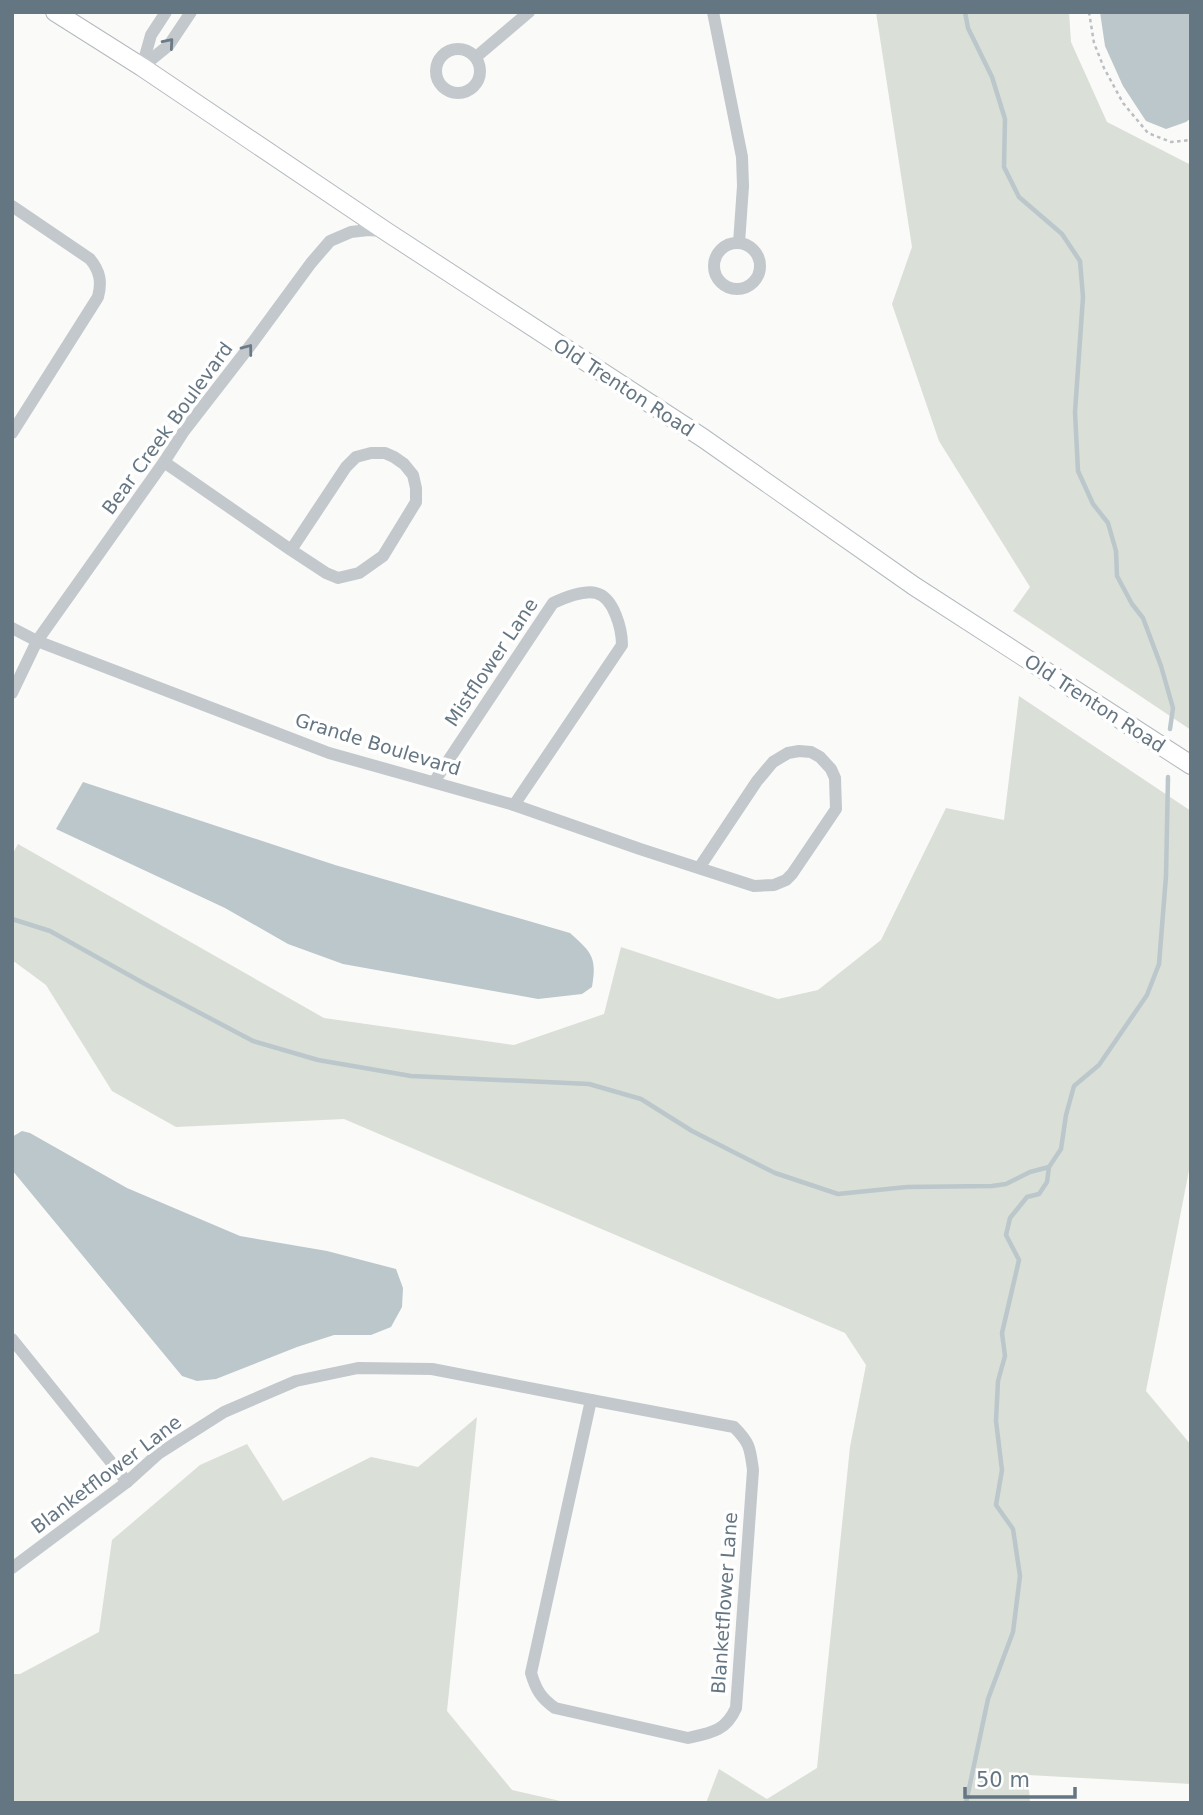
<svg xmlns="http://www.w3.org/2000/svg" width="1203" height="1815" viewBox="0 0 1203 1815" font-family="'DejaVu Sans',sans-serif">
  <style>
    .green { fill: #dadfd7 }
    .water { fill: #bbc7cb }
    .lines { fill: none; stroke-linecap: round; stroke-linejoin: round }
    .stream { stroke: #bbc7cb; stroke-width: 4.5 }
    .secondary-casing { stroke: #b3babf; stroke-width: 20 }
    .path { stroke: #bbbfc2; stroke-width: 2.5; stroke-dasharray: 3.5 3.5; stroke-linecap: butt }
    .street { stroke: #c3c8cc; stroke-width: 12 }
    .secondary { stroke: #fff; stroke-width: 18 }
    .oneway { stroke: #6a7a87 }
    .labels { text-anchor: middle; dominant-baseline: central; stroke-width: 7; stroke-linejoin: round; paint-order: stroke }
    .street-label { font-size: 19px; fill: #657683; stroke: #fff }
  </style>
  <rect width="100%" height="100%" fill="#fafaf8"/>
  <g class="green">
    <polygon points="876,12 1069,12 1071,42 1107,122 1191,165 1191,730 1013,611 1030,587 939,441 892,304 912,247"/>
    <polygon points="1019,696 1191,811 1191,1160 1146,1391 1191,1445 1191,1784 1028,1775 1030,1803 706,1803 719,1769 767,1799 817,1768 850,1447 866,1365 845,1333 344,1119 176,1127 112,1091 46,985 12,960 12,855 18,844 324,1018 514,1045 604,1014 621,947 778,999 818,990 881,940 946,808 1004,820"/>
    <polygon points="477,1417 447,1711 512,1790 569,1803 12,1803 12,1674 20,1674 99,1632 112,1540 200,1465 247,1444 283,1501 371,1457 418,1467"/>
  </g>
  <g class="water">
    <polygon points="1100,12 1191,12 1191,118 1186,122 1166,129 1146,121 1123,86 1105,46"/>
    <path d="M83 782 335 865 570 933C592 953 597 957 592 987L582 994 538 999 343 964 288 944 225 908 56 829Z"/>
    <polygon points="22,1131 30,1133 127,1188 240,1236 327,1251 396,1269 403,1288 402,1307 391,1327 371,1335 334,1335 297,1347 216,1379 197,1381 182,1376 12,1170 12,1137"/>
  </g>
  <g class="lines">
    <g class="stream">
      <polyline points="965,12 968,28 992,77 1005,119 1004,167 1019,197 1062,234 1080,261 1083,297 1075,412 1078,471 1093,504 1108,523 1116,551 1117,576 1132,604 1143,618 1161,666 1173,708 1170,729"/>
      <polyline points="12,919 50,931 145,984 253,1041 318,1060 411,1076 589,1084 641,1099 692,1131 775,1173 838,1194 907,1187 992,1186 1006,1184 1030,1172 1049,1167"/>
      <polyline points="966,1803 988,1699 1013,1632 1020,1576 1013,1529 996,1505 1002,1470 996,1421 998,1381 1005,1356 1002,1333 1019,1260 1006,1235 1010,1218 1027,1197 1039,1194 1047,1182 1049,1167 1061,1149 1066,1115 1074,1086 1099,1065 1147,995 1159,964 1166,876 1168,777"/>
    </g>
    <g class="secondary-casing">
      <polyline id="secondary" points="55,12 142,67 387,232 703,438 914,586 1191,765"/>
    </g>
    <polyline class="path" points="1089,12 1094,43 1104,68 1123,103 1148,133 1171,142 1191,140"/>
    <g class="street">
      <polyline points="713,12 742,157 743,186 739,243"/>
      <circle cx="458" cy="71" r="22"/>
      <polyline points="476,57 529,12"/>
      <polyline points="142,67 169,45 191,12"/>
      <polyline points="142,67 151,35 166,12"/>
      <path d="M12 206 90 259C100 271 102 282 98 297L12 433"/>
      <circle cx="737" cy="266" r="23"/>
      <polyline points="164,462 291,550 326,573 338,578 359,573 383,556 416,502 416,488 413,475 404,464 394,457 385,453 371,453 356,457 346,467 291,550"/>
      <polyline points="12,628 37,641 329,753 514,805 640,849 754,886 774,885 786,880 792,874 836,809 835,778 831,769 820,757 811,752 799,751 788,753 773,762 757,781 699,868"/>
      <polyline points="12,693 37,641 164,462 184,431 253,342 311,263 330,241 351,232 368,230 383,231"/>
      <path d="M434 782 553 603C564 598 584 590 596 593 614 597 622 630 622 645L514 805"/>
      <polyline points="12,1339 127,1482"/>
      <path d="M591 1400 734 1427C750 1443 750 1448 753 1470L736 1708C726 1731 711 1733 688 1738L555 1708C541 1698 536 1690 531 1673Z"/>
      <polyline points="12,1568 127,1482 158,1454 224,1412 296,1381 358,1368 432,1369 591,1400"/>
    </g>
    <use href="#secondary" class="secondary"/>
  </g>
  <defs><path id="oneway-chevron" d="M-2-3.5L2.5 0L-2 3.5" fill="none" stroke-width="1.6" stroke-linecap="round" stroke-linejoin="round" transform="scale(1.75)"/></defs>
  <g class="oneway">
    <use href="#oneway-chevron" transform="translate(169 43) rotate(-49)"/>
    <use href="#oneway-chevron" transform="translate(248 349) rotate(-53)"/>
  </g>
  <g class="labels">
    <g class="street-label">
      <text transform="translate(624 387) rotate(33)">Old Trenton Road</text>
      <text transform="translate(167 428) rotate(-54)">Bear Creek Boulevard</text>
      <text transform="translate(491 662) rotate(-56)">Mistflower Lane</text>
      <text transform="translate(1095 703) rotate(33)">Old Trenton Road</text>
      <text transform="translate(378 744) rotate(17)">Grande Boulevard</text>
      <text transform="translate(106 1474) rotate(-37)">Blanketflower Lane</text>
      <text transform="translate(724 1603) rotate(-86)">Blanketflower Lane</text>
    </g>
  </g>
  <rect width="1203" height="1815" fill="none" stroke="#657683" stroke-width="28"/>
  <path d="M965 1787v10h110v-10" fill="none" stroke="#657683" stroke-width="3.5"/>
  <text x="976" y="1787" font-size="21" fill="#657683" stroke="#ffffff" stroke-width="5" paint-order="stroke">50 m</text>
</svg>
